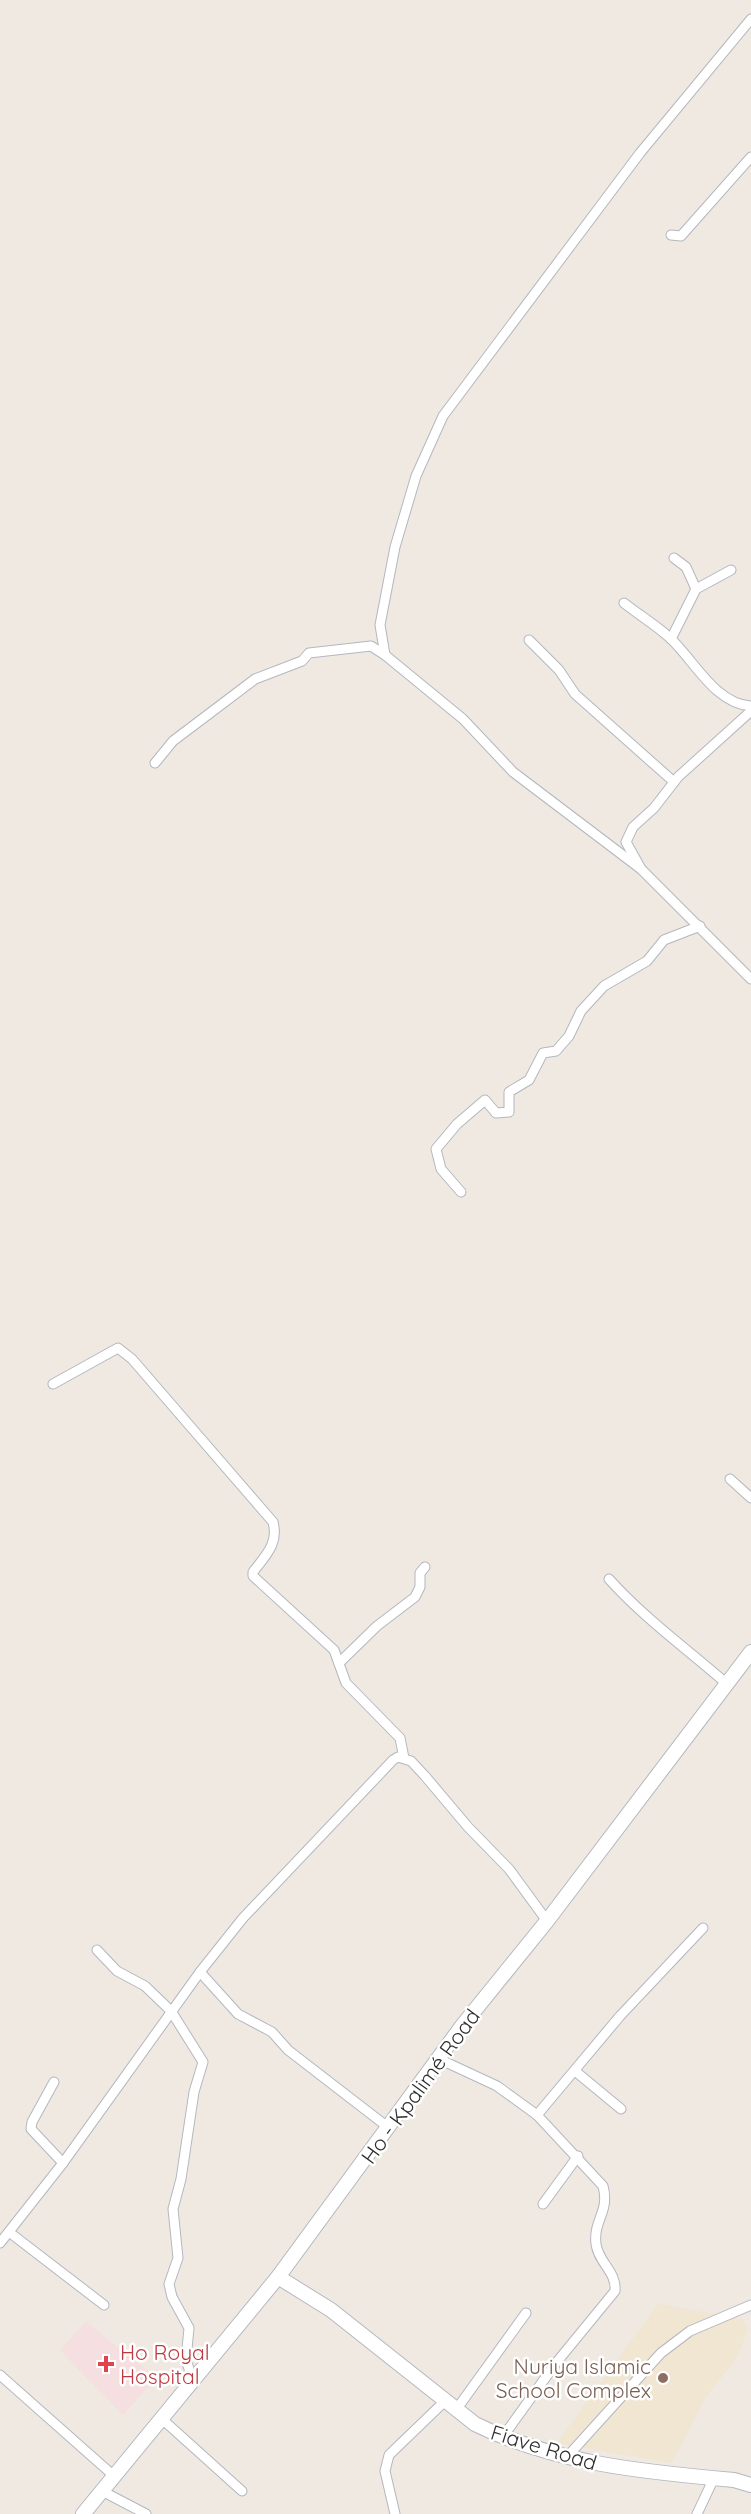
<svg xmlns="http://www.w3.org/2000/svg" width="751" height="2514" viewBox="0 0 751 2514" font-family="Quicksand,sans-serif">
  <style>
    .education { fill: #f0e6d1 }
    .medical { fill: #f5dfe0 }
    .lines { fill: none; stroke-linecap: round; stroke-linejoin: round }
    .street-casing { stroke: #b4b7c1; stroke-width: 11 }
    .secondary-casing { stroke: #b4b7c1; stroke-width: 16 }
    .street { stroke: #fff; stroke-width: 9 }
    .secondary { stroke: #fff; stroke-width: 14 }
    .health-dot { fill: #e0444e; stroke: #fff; stroke-width: 2 }
    .education-dot { fill: #8d6e63; stroke: #fff; stroke-width: 2 }
    .labels { text-anchor: middle; dominant-baseline: central; stroke-width: 5; stroke-linejoin: round; paint-order: stroke }
    .street-label { font-size: 21px; fill: #2e2e2e; stroke: #fff }
    .health-label { font-size: 21px; fill: #be3a42; stroke: #fff; text-anchor: start }
    .education-label { font-size: 21px; fill: #785e54; stroke: #fff; text-anchor: end }
  </style>
  <rect width="100%" height="100%" fill="#efe9e1"/>
  <polygon class="education" points="658,2304 742,2319 748,2329 737,2357 705,2398 672,2463 557,2443"/>
  <polygon class="medical" points="86,2322 156,2378 123,2415 60,2350"/>
  <g class="lines">
    <g class="street-casing">
      <g id="street">
        <polyline points="671,235 681,236 751,157"/>
        <polyline points="674,558 686,567 696,589"/>
        <path d="M624 603C639 615 656 625 670 638 694 660 715 704 751 706"/>
        <polyline points="671,639 696,589 731,570"/>
        <polyline points="529,640 559,670 575,694 674,782"/>
        <polyline points="751,711 678,777 654,808 633,827 626,842 641,869 751,979"/>
        <polyline points="155,763 173,741 255,679 302,661 309,653 371,646 385,655"/>
        <polyline points="641,869 513,772 463,719 385,655 380,625 395,547 416,476 443,416 640,153 751,19"/>
        <polyline points="461,1192 441,1169 436,1149 457,1124 485,1100 496,1113 509,1112 509,1092 529,1080 543,1053 556,1051 569,1036 581,1011 604,986 647,961 664,940 700,926"/>
        <path d="M53 1384 118 1348 132 1359 273 1522C279 1544 265 1556 253 1572V1576L334 1650 346 1683 400 1738 404 1758"/>
        <polyline points="730,1479 751,1498"/>
        <path d="M609 1579C644 1618 687 1649 727 1684"/>
        <polyline points="339,1663 377,1626 415,1597 420,1587 420,1573 425,1567"/>
        <polyline points="97,1950 117,1971 145,1986 171,2011 203,2062 194,2092 181,2179 173,2209 178,2258 169,2284 172,2297 189,2328 186,2359 192,2379"/>
        <polyline points="200,1972 238,2014 272,2032 288,2050 389,2128"/>
        <path d="M439 2059 497 2086 537 2115 603 2186C610 2212 593 2220 596 2244 598 2262 617 2272 615 2291L556 2363 502 2438"/>
        <polyline points="575,2071 621,2109"/>
        <polyline points="54,2082 32,2122 31,2129 63,2163"/>
        <polyline points="537,2115 620,2016 703,1928"/>
        <polyline points="543,2204 578,2156"/>
        <polyline points="9,2232 104,2305"/>
        <polyline points="0,2243 63,2163 200,1972 243,1918 393,1760 398,1757 411,1761 425,1776 468,1827 509,1869 547,1921"/>
        <polyline points="0,2375 114,2476"/>
        <polyline points="456,2410 526,2313"/>
        <polyline points="162,2419 242,2491"/>
        <polyline points="566,2458 661,2353 690,2331 751,2305"/>
        <polyline points="100,2490 146,2514"/>
        <polyline points="395,2514 385,2471 389,2455 445,2401"/>
        <polyline points="697,2514 714,2478"/>
      </g>
    </g>
    <g class="secondary-casing">
      <g id="secondary">
        <path d="M278 2277 331 2310 475 2424C556 2464 645 2472 734 2480L751 2485"/>
        <polyline points="83,2514 278,2277 462,2026 547,1921 751,1652"/>
      </g>
    </g>
    <use href="#street" class="street"/>
    <use href="#secondary" class="secondary"/>
  </g>
  <path class="health-dot" d="M103 2355h6v6h6v6h-6v6h-6v-6h-6v-6h6z"/>
  <circle class="education-dot" cx="663" cy="2378" r="6"/>
  <g class="labels">
    <g class="street-label">
      <text transform="translate(420 2086) rotate(-54)">Ho - Kpalimé Road</text>
      <text transform="translate(544 2447) rotate(17)">Fiave Road</text>
    </g>
    <g class="health-label">
      <text x="120" y="2352">Ho Royal<tspan x="120" dy="24">Hospital</tspan></text>
    </g>
    <g class="education-label">
      <text x="651" y="2366">Nuriya Islamic<tspan x="651" dy="24">School Complex</tspan></text>
    </g>
  </g>
</svg>
